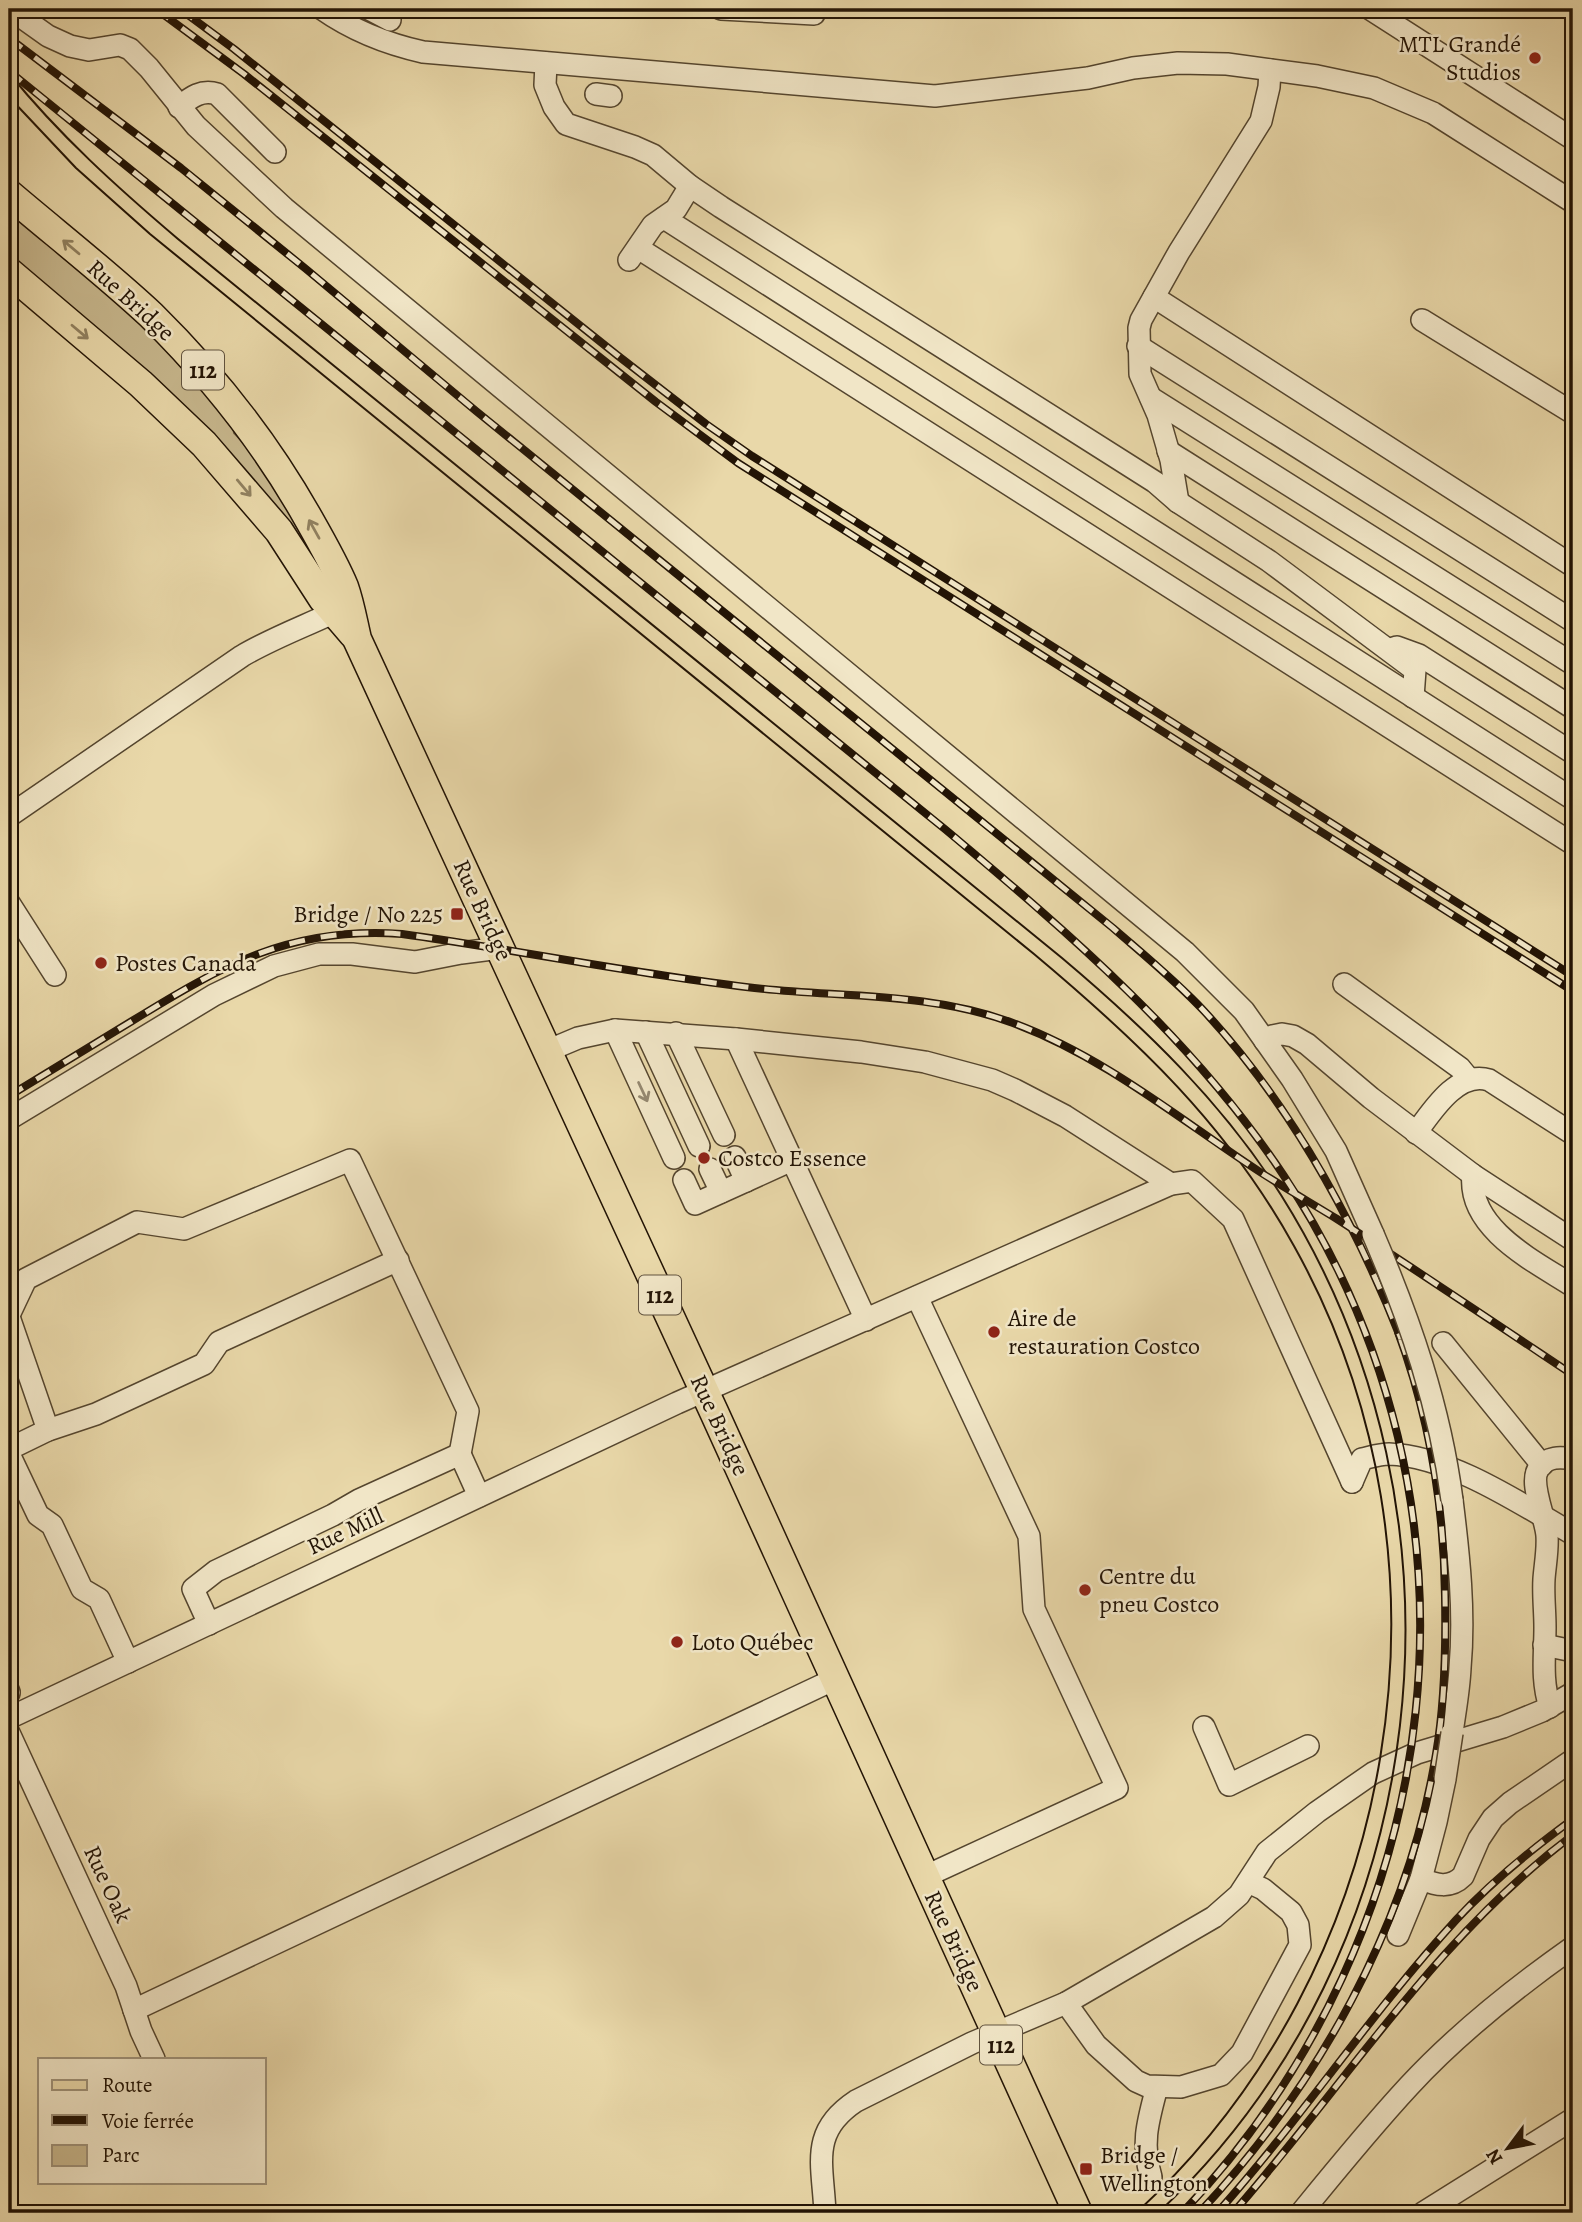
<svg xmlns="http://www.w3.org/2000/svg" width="1582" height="2222" viewBox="0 0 1582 2222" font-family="Alegreya,serif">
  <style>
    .green { fill: #c7b78d; stroke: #756649; stroke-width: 2 }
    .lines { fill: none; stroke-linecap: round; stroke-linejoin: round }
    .minor-casing { stroke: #54452e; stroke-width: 24 }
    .major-casing { stroke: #231405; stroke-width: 31 }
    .minor { stroke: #f1e6c7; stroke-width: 21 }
    .major { stroke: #e9d8a9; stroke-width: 28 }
    .tram { stroke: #231405; stroke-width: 2 }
    .rail-casing { stroke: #231405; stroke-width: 8 }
    .rail { stroke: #f1e6c7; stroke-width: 5; stroke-dasharray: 16; stroke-linecap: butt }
    .minor-bridge-casing { stroke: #54452e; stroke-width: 24; stroke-linecap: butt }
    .minor-bridge { stroke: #f1e6c7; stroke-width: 21 }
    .oneway { stroke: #90805f }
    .oneway2 { stroke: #948870 }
    .poi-dot { fill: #8f2418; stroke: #f1e6c7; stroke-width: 2.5 }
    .labels { text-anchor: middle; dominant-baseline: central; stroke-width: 5; stroke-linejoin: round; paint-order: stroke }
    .shield { fill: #f1e6c7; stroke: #61533f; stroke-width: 2 }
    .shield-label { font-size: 23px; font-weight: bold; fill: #231405 }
    .poi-label { font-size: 24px; fill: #231405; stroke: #f1e6c7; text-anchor: start }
    .street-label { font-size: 24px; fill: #231405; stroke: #f1e6c7 }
  </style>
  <rect width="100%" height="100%" fill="#e9d8a9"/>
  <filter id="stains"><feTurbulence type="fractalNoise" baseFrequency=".00286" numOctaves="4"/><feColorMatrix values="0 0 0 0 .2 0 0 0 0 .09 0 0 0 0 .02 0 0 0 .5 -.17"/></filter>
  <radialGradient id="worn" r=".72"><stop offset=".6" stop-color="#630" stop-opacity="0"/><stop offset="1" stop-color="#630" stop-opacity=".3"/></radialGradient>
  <polygon class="green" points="9,209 134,316 154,336 233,425 234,433 254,453 326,574 322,576 130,360 9,258"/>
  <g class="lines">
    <g class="minor-casing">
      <g id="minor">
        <polyline points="10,9 48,36 70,46 89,50 120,45 130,49 149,68 196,126 284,208 1185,952 1244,1011 1292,1079 1336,1151 1373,1234"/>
        <path d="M322 9C352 30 387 44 423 52L935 96 1088 78 1133 68 1178 63 1227 64 1317 76 1374 88 1433 113 1573 202"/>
        <polyline points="369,9 390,20"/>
        <polyline points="721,9 814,14"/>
        <polyline points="1370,9 1573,139"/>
        <polyline points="546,63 545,85 554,107 566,124 635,147 653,155 690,186 721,207 1155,482 1178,502 1269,561 1415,670 1413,697"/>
        <polyline points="596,94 611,96"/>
        <path d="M179 107C191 97 202 89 217 94L275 152"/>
        <polyline points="664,218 1573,799"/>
        <polyline points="638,248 1573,844"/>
        <polyline points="629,260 653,225 676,209 690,186"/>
        <polyline points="1154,297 1573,566"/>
        <polyline points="1422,320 1573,413"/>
        <polyline points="1138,346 1573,621"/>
        <polyline points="1151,398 1573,664"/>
        <polyline points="1168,451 1573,708"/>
        <polyline points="1178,502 1171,460 1158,415 1140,374 1139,328 1141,320 1179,252 1261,121 1269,87 1270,70"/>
        <polyline points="1391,649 1397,647 1419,655 1573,753"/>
        <path d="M9 816 242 656C274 637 311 624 345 607"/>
        <polyline points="9,903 55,975"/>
        <polyline points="1344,984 1460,1068 1469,1079"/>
        <polyline points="615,1030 674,1158"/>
        <polyline points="646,1032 699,1146"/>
        <polyline points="676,1033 724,1135"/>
        <polyline points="736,1039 866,1320"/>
        <polyline points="1265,1041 1272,1036 1282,1034 1293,1036 1307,1044 1371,1098 1473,1175 1573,1240"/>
        <polyline points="547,1051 578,1038 615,1030 736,1039 861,1052 925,1062 992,1080 1015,1090 1065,1116 1171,1184"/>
        <polyline points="9,1119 214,995 274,966 319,954 352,954 415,962 461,953 500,948"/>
        <path d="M1416 1133C1432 1111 1458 1070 1489 1080L1573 1134"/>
        <polyline points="735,1157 746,1181"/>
        <polyline points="710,1169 721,1192"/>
        <path d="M1473 1175C1467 1229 1536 1262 1573 1286"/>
        <polyline points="684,1180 695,1204 792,1160"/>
        <polyline points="917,1297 1029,1536 1034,1609 1117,1788 924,1877"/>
        <polyline points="9,1315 26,1279 137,1222 184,1229 350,1160 468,1411 460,1454"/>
        <polyline points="9,1317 48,1430"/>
        <polyline points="1443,1343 1542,1465"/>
        <polyline points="9,1449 48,1430 96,1414 204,1364 219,1342 398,1260"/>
        <polyline points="9,1454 38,1515 52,1525 82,1589 99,1599 128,1662"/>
        <path d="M1352 1482 1362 1459C1371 1457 1380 1454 1389 1454 1450 1456 1521 1504 1573 1534"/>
        <polyline points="209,1624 193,1589 216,1571 333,1515 359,1500 460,1454 479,1496"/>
        <polyline points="1544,1645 1573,1651"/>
        <polyline points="9,1692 9,1693"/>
        <path d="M1550 1707C1541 1680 1545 1655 1545 1627 1545 1611 1543 1595 1544 1579 1545 1565 1548 1550 1547 1536 1546 1518 1528 1482 1539 1468 1547 1456 1561 1457 1573 1459"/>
        <polyline points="9,1718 677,1403 1171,1184 1192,1181 1233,1219 1352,1482"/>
        <polyline points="1204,1727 1229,1785 1308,1746"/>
        <polyline points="9,1733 126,1986 141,2031 154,2059"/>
        <path d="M1452 1733C1455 1711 1459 1690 1460 1668 1465 1612 1459 1556 1452 1500"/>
        <path d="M1445 1779 1436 1822 1421 1879C1436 1885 1450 1889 1463 1876L1479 1839 1493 1818 1510 1803 1573 1760"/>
        <polyline points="1398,1935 1421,1879"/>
        <polyline points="1066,2003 1096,2045 1136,2081 1147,2086 1181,2087 1221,2075 1242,2053 1300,1945 1298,1925 1291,1912 1263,1889 1248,1882"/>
        <polyline points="134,2010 835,1679"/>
        <path d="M1151 2177C1141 2143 1148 2121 1157 2087"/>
        <path d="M825 2213C823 2164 809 2132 856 2101L972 2043 1066 2003 1214 1917 1239 1895 1267 1852 1317 1812 1373 1773 1417 1753 1503 1727 1542 1711 1573 1693"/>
        <path d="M1301 2213C1336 2170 1371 2127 1409 2086 1457 2034 1515 1988 1573 1947"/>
        <polyline points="1423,2213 1573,2119"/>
      </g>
    </g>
    <g class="major-casing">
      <g id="major">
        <path d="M9 194C56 234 106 273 151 315 212 375 265 442 307 516 320 539 334 563 344 587 350 604 353 622 357 639L714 1412 1078 2213"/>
        <polyline points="9,272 141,384 204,444 279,531 323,599 353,634"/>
      </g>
    </g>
    <use href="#minor" class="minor"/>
    <use href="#major" class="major"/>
    <g class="tram">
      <path d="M9 73C59 135 118 188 178 239L1062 958C1145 1028 1222 1102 1281 1195 1483 1516 1437 1951 1158 2213"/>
      <path d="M9 97 76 168 150 234 1034 954C1139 1042 1227 1125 1294 1246 1470 1561 1401 1970 1136 2213"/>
    </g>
    <g class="rail-casing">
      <g id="rail">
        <polyline points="156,9 244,74 656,402 738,463 1573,991"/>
        <polyline points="180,9 234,49 617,355 706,424 752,456 1573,976"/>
        <path d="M9 38 181 168 306 269 476 411 1113 928C1144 955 1176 981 1204 1011 1291 1105 1354 1220 1401 1339"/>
        <path d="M9 71 946 830C1070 934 1194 1040 1284 1176 1502 1504 1451 1931 1182 2213"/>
        <path d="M9 1096C50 1071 91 1046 132 1021 223 965 291 926 402 934 517 950 631 973 746 987 835 998 927 991 1013 1023 1105 1057 1179 1119 1260 1172 1285 1188 1311 1203 1337 1219 1416 1270 1495 1323 1573 1375"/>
        <path d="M1199 2213C1317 2087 1408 1926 1436 1754 1445 1702 1446 1649 1445 1596 1444 1506 1429 1416 1398 1332"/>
        <path d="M1217 2213C1301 2119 1371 2013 1456 1920 1491 1882 1532 1849 1573 1819"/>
        <path d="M1233 2213C1345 2085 1435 1938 1573 1835"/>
      </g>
    </g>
    <use href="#rail" class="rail"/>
    <g class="minor-bridge-casing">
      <g id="minor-bridge">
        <path d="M1373 1234C1410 1320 1440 1407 1452 1500"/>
        <polyline points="1445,1779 1452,1733"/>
      </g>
    </g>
    <use href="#minor-bridge" class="minor-bridge"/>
  </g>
  <defs><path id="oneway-shaft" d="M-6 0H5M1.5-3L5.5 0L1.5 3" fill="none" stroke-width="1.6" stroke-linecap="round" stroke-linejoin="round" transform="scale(1.75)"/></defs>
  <g class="oneway">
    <use href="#oneway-shaft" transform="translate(71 247) rotate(-140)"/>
    <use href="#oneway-shaft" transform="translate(80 332) rotate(40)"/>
    <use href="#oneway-shaft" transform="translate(244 488) rotate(50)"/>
    <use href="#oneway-shaft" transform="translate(314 529) rotate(-119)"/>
  </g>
  <use class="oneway2" href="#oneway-shaft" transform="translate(643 1092) rotate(65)"/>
  <g class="poi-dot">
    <circle cx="1535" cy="58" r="7"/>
    <rect x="450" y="907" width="14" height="14" rx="3.5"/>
    <circle cx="101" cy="963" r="7"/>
    <circle cx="704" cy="1158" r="7"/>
    <circle cx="994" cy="1332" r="7"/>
    <circle cx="1085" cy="1590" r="7"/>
    <circle cx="677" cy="1642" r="7"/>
    <rect x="1079" y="2162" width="14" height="14" rx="3.5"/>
  </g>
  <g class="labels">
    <g class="shield">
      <rect x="182" y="350.5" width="42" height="39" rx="5"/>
      <rect x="639" y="1275.5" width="42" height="39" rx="5"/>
      <rect x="980" y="2025.5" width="42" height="39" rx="5"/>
    </g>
    <g class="shield-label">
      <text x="203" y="370">112</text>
      <text x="660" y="1295">112</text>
      <text x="1001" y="2045">112</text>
    </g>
    <g class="poi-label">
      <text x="1521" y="44" text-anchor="end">MTL Grandé<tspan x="1521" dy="28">Studios</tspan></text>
      <text x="443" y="914" text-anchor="end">Bridge / No 225</text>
      <text x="115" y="963">Postes Canada</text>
      <text x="718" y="1158">Costco Essence</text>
      <text x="1008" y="1318">Aire de<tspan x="1008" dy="28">restauration Costco</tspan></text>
      <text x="1099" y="1576">Centre du<tspan x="1099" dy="28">pneu Costco</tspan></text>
      <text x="691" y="1642">Loto Québec</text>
      <text x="1100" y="2155">Bridge /<tspan x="1100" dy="28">Wellington</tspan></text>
    </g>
    <g class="street-label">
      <text transform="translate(131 300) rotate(42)">Rue Bridge</text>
      <text transform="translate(483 910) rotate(65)">Rue Bridge</text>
      <text transform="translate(720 1425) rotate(65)">Rue Bridge</text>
      <text transform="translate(345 1531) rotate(-25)">Rue Mill</text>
      <text transform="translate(108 1884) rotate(65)">Rue Oak</text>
      <text transform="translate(954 1941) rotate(65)">Rue Bridge</text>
    </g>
  </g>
  <rect width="1582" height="2222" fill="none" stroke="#e9d8a9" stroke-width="35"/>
  <rect x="10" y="10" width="1561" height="2201" fill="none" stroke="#231405" stroke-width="3.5"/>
  <rect x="18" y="18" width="1547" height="2187" fill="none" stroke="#231405" stroke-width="2"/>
  <rect x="38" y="2058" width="228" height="126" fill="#f1e6c7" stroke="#9f9279" stroke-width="2"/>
  <rect x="52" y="2080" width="35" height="10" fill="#e9d8a9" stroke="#9f9279" stroke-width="2"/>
  <text x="102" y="2092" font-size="21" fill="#231405">Route</text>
  <rect x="52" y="2115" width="35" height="10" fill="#231405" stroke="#9f9279" stroke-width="2"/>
  <text x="102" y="2128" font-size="21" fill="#231405">Voie ferrée</text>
  <rect x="52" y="2145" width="35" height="21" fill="#c7b78d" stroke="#9f9279" stroke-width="2"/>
  <text x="102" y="2162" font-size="21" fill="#231405">Parc</text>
  <g transform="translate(1508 2148) rotate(238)" stroke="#f1e6c7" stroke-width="5" paint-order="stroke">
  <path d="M0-5L12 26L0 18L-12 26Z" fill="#231405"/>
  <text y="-10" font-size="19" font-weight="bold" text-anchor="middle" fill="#231405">N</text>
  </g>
  <rect width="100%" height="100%" filter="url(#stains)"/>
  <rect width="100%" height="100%" fill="url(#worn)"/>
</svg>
